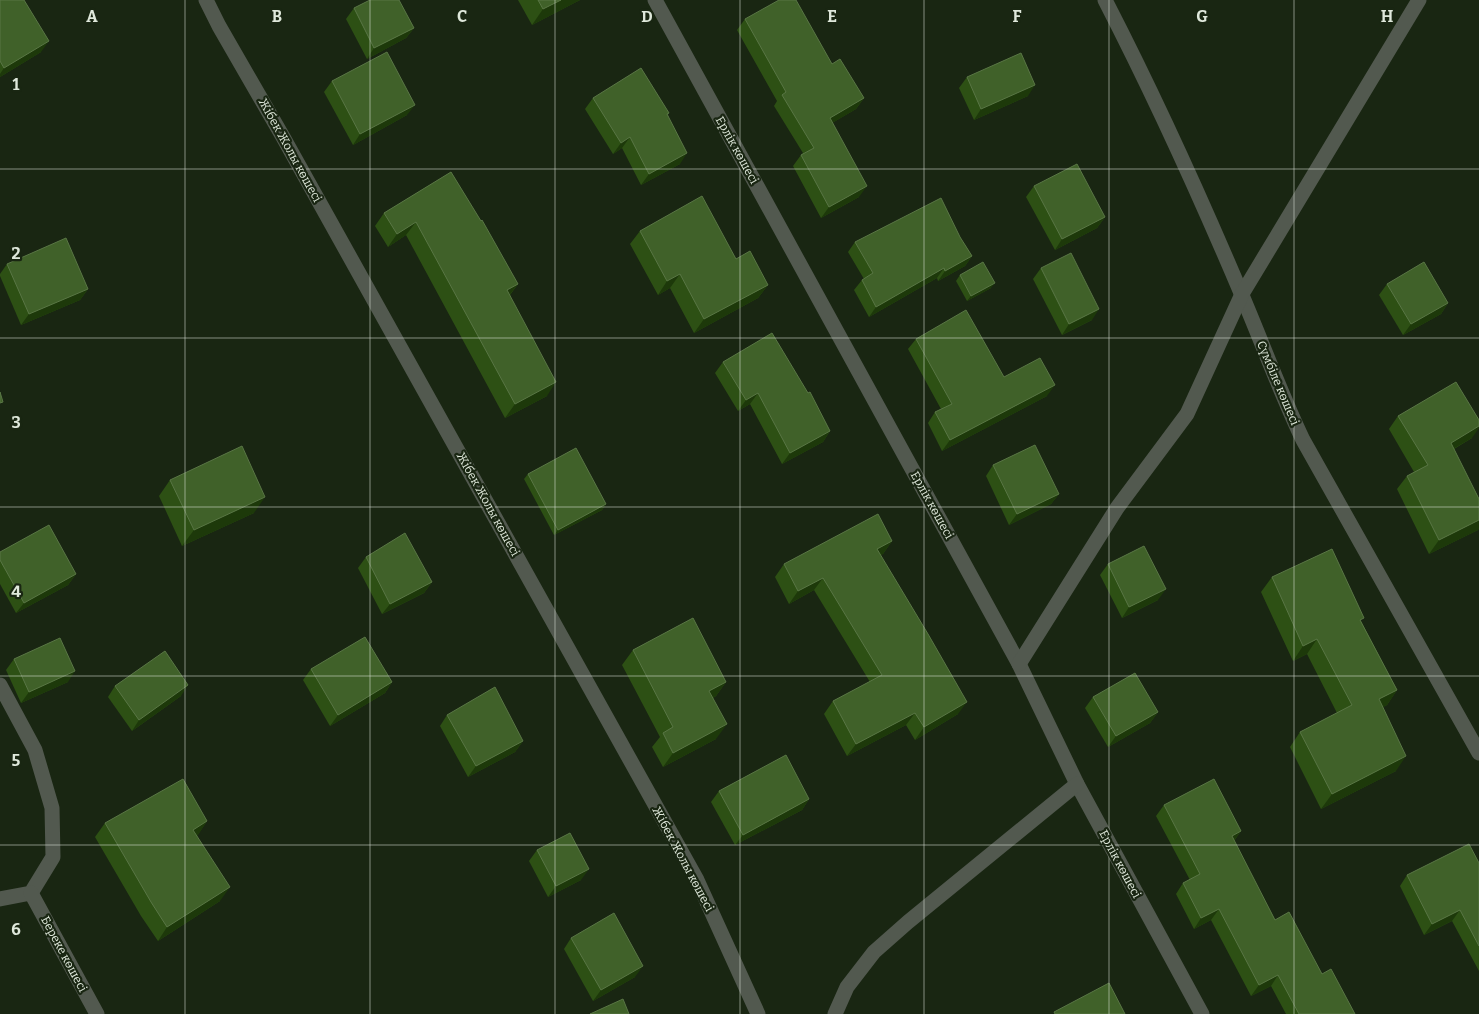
<svg xmlns="http://www.w3.org/2000/svg" width="1479" height="1014" viewBox="0 0 1479 1014" font-family="Bitter,serif">
  <style>
    .lines { fill: none; stroke-linecap: round; stroke-linejoin: round }
    .minor { stroke: #52594f; stroke-width: 15 }
    .wall { fill: #2d5014 }
    .shaded-wall { fill: #1d390a }
    .building { fill: #406129; stroke: #597645 }
    .grid { fill: none; stroke: #dfe8db; stroke-width: 1; stroke-opacity: 0.55 }
    .labels { text-anchor: middle; dominant-baseline: central; stroke-width: 4.5; stroke-linejoin: round; paint-order: stroke }
    .street-label { font-size: 12px; fill: #dfe8db; stroke: #192612 }
    .grid-label { font-size: 16px; text-anchor: middle; font-weight: bold; fill: #dfe8db; stroke: #192612; stroke-width: 4.5; stroke-linejoin: round; paint-order: stroke }
  </style>
  <rect width="100%" height="100%" fill="#192612"/>
  <g class="lines">
    <g class="minor">
      <polyline points="206,0 219,26 283,137 697,880 758,1014"/>
      <polyline points="655,0 1019,664 1077,784 1202,1014"/>
      <path d="M1105 0C1154 95 1199 194 1241 293 1262 342 1280 392 1303 440L1479 753"/>
      <polyline points="1019,664 1117,508 1187,414 1242,294 1419,0"/>
      <polyline points="0,685 35,750 52,808 53,857 31,893 0,899"/>
      <polyline points="31,893 97,1014"/>
      <polyline points="835,1014 847,987 874,952 908,922 1077,784"/>
    </g>
  </g>
  <g class="wall">
    <polygon points="0,0 41,52 0,77"/>
    <polygon points="518,0 580,0 532,25"/>
    <polygon points="354,8 414,28 406,38 367,59 346,19"/>
    <polygon points="745,19 832,64 864,98 856,109 832,123 859,197 821,218 793,166 801,155 803,153 774,106 777,101 737,30"/>
    <polygon points="967,77 1028,96 974,120 959,88"/>
    <polygon points="332,81 407,115 353,145 324,92"/>
    <polygon points="593,98 669,113 667,116 680,164 641,185 622,148 613,154 585,109"/>
    <polygon points="451,172 518,284 510,295 547,396 505,418 406,235 388,247 375,226 384,213"/>
    <polygon points="1034,186 1105,217 1097,228 1055,250 1026,197"/>
    <polygon points="640,231 736,259 768,285 758,298 694,333 670,288 658,295 630,244"/>
    <polygon points="960,237 972,256 965,266 938,281 937,278 869,317 854,290 862,280 864,279 848,252 855,242"/>
    <polygon points="7,264 88,289 80,300 21,325 0,276 0,274"/>
    <polygon points="1041,268 1092,320 1062,335 1033,279"/>
    <polygon points="960,275 991,288 967,301 956,281"/>
    <polygon points="1387,284 1448,303 1441,314 1403,335 1379,295"/>
    <polygon points="916,339 1004,377 1047,396 942,451 928,423 935,412 941,409 908,349"/>
    <polygon points="723,362 808,393 830,431 823,442 782,464 750,404 738,411 715,373"/>
    <polygon points="1398,416 1472,438 1454,449 1479,499 1479,528 1478,530 1429,554 1397,489 1407,476 1414,472 1389,429"/>
    <polygon points="993,465 1059,494 1051,504 1009,525 986,476"/>
    <polygon points="528,474 606,504 602,510 554,535 524,479"/>
    <polygon points="170,480 254,513 182,546 159,496"/>
    <polygon points="892,541 883,554 880,555 958,714 915,740 906,725 847,756 824,714 833,701 870,682 814,590 789,604 775,577 784,564"/>
    <polygon points="0,552 76,574 68,585 16,613 0,584"/>
    <polygon points="366,557 432,582 424,593 382,614 358,568"/>
    <polygon points="1108,564 1158,600 1122,618 1100,575"/>
    <polygon points="1272,577 1361,621 1397,690 1387,705 1383,707 1396,771 1321,809 1290,747 1300,732 1337,713 1307,654 1293,661 1261,592"/>
    <polygon points="633,650 726,682 716,696 713,698 716,739 663,767 652,747 660,737 622,665"/>
    <polygon points="14,659 68,682 21,703 6,670"/>
    <polygon points="311,669 392,682 385,693 330,726 303,680"/>
    <polygon points="115,686 181,696 132,731 108,697"/>
    <polygon points="1093,697 1158,712 1150,723 1108,747 1085,708"/>
    <polygon points="447,715 523,741 515,752 468,777 440,726"/>
    <polygon points="719,791 809,799 802,810 735,845 711,802"/>
    <polygon points="1164,805 1241,831 1234,841 1275,920 1322,974 1355,1014 1286,1014 1271,986 1251,996 1211,920 1194,929 1176,894 1183,883 1190,880 1156,816"/>
    <polygon points="207,821 197,836 220,901 158,941 141,916 95,837 105,823"/>
    <polygon points="537,850 581,880 548,897 529,861"/>
    <polygon points="1479,863 1479,971 1452,921 1424,935 1400,886 1407,875"/>
    <polygon points="571,938 635,977 593,1001 564,949"/>
  </g>
  <g class="shaded-wall">
    <polygon points="561,0 580,0 532,25 543,9"/>
    <polygon points="414,28 406,38 367,59 374,48"/>
    <polygon points="49,41 41,52 0,77 0,74 4,68"/>
    <polygon points="1035,85 1028,96 974,120 981,109"/>
    <polygon points="864,98 856,109 822,129 830,118"/>
    <polygon points="415,105 407,115 353,145 360,134"/>
    <polygon points="630,137 622,148 613,154 621,143"/>
    <polygon points="687,153 680,164 641,185 649,174"/>
    <polygon points="867,186 859,197 821,218 829,207"/>
    <polygon points="1105,217 1097,228 1055,250 1062,239"/>
    <polygon points="416,222 406,235 388,247 397,234"/>
    <polygon points="972,256 965,266 938,281 945,271"/>
    <polygon points="944,268 937,278 869,317 876,307"/>
    <polygon points="680,274 670,288 658,295 667,281"/>
    <polygon points="995,283 991,288 967,301 971,296"/>
    <polygon points="518,284 508,297 507,290"/>
    <polygon points="768,285 758,298 694,333 704,319"/>
    <polygon points="88,289 80,300 21,325 29,314"/>
    <polygon points="1448,303 1441,314 1403,335 1411,324"/>
    <polygon points="1099,309 1092,320 1062,335 1069,324"/>
    <polygon points="556,382 547,396 505,418 515,404"/>
    <polygon points="1055,385 1047,396 942,451 950,440"/>
    <polygon points="758,393 750,404 738,411 746,400"/>
    <polygon points="1479,426 1479,428 1472,438 1441,456 1451,443"/>
    <polygon points="830,431 823,442 782,464 790,453"/>
    <polygon points="1059,494 1051,504 1009,525 1017,514"/>
    <polygon points="265,497 254,513 182,546 194,530"/>
    <polygon points="606,504 602,510 554,535 558,530"/>
    <polygon points="1479,520 1479,528 1478,530 1429,554 1439,540"/>
    <polygon points="892,541 883,554 868,562 877,549"/>
    <polygon points="76,574 68,585 16,613 24,603"/>
    <polygon points="823,578 814,590 789,604 798,591"/>
    <polygon points="432,582 424,593 382,614 390,604"/>
    <polygon points="1166,589 1158,600 1122,618 1129,607"/>
    <polygon points="1317,639 1307,654 1293,661 1303,646"/>
    <polygon points="75,671 68,682 21,703 29,692"/>
    <polygon points="392,682 385,693 330,726 338,715"/>
    <polygon points="726,682 716,696 699,705 709,691"/>
    <polygon points="188,685 181,696 132,731 139,720"/>
    <polygon points="1397,690 1387,705 1369,714 1379,699"/>
    <polygon points="967,702 958,714 915,740 924,727"/>
    <polygon points="1158,712 1150,723 1108,747 1116,736"/>
    <polygon points="915,713 906,725 847,756 856,744"/>
    <polygon points="727,724 716,739 663,767 673,753"/>
    <polygon points="523,741 515,752 468,777 476,766"/>
    <polygon points="1406,756 1396,771 1321,809 1332,794"/>
    <polygon points="809,799 802,810 735,845 743,835"/>
    <polygon points="207,821 198,835 183,843 193,830"/>
    <polygon points="1241,831 1233,842 1232,836"/>
    <polygon points="589,869 581,880 548,897 556,886"/>
    <polygon points="230,887 220,901 158,941 167,927"/>
    <polygon points="1219,909 1211,920 1194,929 1201,918"/>
    <polygon points="1460,910 1452,921 1424,935 1432,924"/>
    <polygon points="643,966 635,977 593,1001 601,990"/>
    <polygon points="1278,975 1271,986 1251,996 1259,985"/>
  </g>
  <g class="building">
    <polygon points="0,0 24,0 49,41 4,68 0,61"/>
    <polygon points="370,0 399,0 414,28 374,48 354,8"/>
    <polygon points="538,0 561,0 543,9"/>
    <polygon points="779,0 796,0 832,64 840,59 864,98 830,118 867,186 829,207 801,155 814,148 782,95 786,92 745,19"/>
    <polygon points="387,52 415,105 360,134 332,81"/>
    <polygon points="1021,53 1035,85 981,109 967,77"/>
    <polygon points="641,68 669,113 667,114 687,153 649,174 630,137 621,143 593,98"/>
    <polygon points="1077,164 1105,217 1062,239 1034,186"/>
    <polygon points="451,172 481,221 482,220 518,284 507,290 556,382 515,404 416,222 397,234 384,213"/>
    <polygon points="702,196 736,259 750,251 768,285 704,319 680,274 667,281 640,231"/>
    <polygon points="941,198 960,237 972,256 945,271 944,268 876,307 862,280 873,273 855,242"/>
    <polygon points="66,238 88,289 29,314 7,264"/>
    <polygon points="1071,253 1099,309 1069,324 1041,268"/>
    <polygon points="983,262 995,283 971,296 960,275"/>
    <polygon points="1424,262 1448,303 1411,324 1387,284"/>
    <polygon points="966,310 1004,377 1040,358 1055,385 950,440 935,412 952,404 916,339"/>
    <polygon points="772,333 808,393 810,392 830,431 790,453 758,393 746,400 723,362"/>
    <polygon points="1456,382 1479,420 1479,426 1451,443 1479,499 1479,520 1439,540 1407,476 1428,465 1398,416"/>
    <polygon points="0,392 3,402 0,403"/>
    <polygon points="1035,445 1059,494 1017,514 993,465"/>
    <polygon points="242,446 265,497 194,530 170,480"/>
    <polygon points="576,448 606,504 558,530 528,474"/>
    <polygon points="878,514 892,541 877,549 928,634 967,702 924,727 915,713 856,744 833,701 882,675 823,578 798,591 784,564"/>
    <polygon points="49,525 76,574 24,603 0,560 0,552"/>
    <polygon points="405,533 432,582 390,604 366,557"/>
    <polygon points="1144,546 1166,589 1129,607 1108,564"/>
    <polygon points="1332,549 1364,618 1360,620 1397,690 1379,699 1406,756 1332,794 1300,732 1352,705 1317,639 1303,646 1272,577"/>
    <polygon points="693,618 726,682 709,691 727,724 673,753 663,733 673,727 633,650"/>
    <polygon points="365,637 392,682 338,715 311,669"/>
    <polygon points="60,638 75,671 29,692 14,659"/>
    <polygon points="165,651 188,685 139,720 115,686"/>
    <polygon points="1135,673 1158,712 1116,736 1093,697"/>
    <polygon points="495,687 523,741 476,766 447,715"/>
    <polygon points="786,755 809,799 743,835 719,791"/>
    <polygon points="183,779 207,821 193,830 230,887 167,927 151,902 105,823"/>
    <polygon points="1214,779 1241,831 1232,836 1275,920 1289,912 1322,974 1331,969 1355,1014 1299,1014 1278,975 1259,985 1219,909 1201,918 1183,883 1200,874 1164,805"/>
    <polygon points="570,833 589,869 556,886 537,850"/>
    <polygon points="1469,844 1479,863 1479,946 1460,910 1432,924 1407,875"/>
    <polygon points="614,913 643,966 601,990 571,938"/>
    <polygon points="1109,983 1125,1014 1055,1014 1054,1012"/>
    <polygon points="623,999 629,1014 590,1014"/>
  </g>
  <path class="grid" d="M185 0V1014M370 0V1014M555 0V1014M740 0V1014M924 0V1014M1109 0V1014M1294 0V1014M0 169H1479M0 338H1479M0 507H1479M0 676H1479M0 845H1479"/>
  <g class="labels">
    <g class="street-label">
      <text transform="translate(290 150) rotate(61)">Жібек Жолы көшесі</text>
      <text transform="translate(737 150) rotate(61)">Ерлік көшесі</text>
      <text transform="translate(1278 383) rotate(67)">Сүмбіле көшесі</text>
      <text transform="translate(488 504) rotate(61)">Жібек Жолы көшесі</text>
      <text transform="translate(932 505) rotate(61)">Ерлік көшесі</text>
      <text transform="translate(683 859) rotate(62)">Жібек Жолы көшесі</text>
      <text transform="translate(1120 864) rotate(62)">Ерлік көшесі</text>
      <text transform="translate(64 954) rotate(62)">Береке көшесі</text>
    </g>
  </g>
  <g class="grid-label">
    <text x="92" y="22">A</text>
    <text x="277" y="22">B</text>
    <text x="462" y="22">C</text>
    <text x="647" y="22">D</text>
    <text x="832" y="22">E</text>
    <text x="1017" y="22">F</text>
    <text x="1202" y="22">G</text>
    <text x="1387" y="22">H</text>
    <text x="16" y="90">1</text>
    <text x="16" y="259">2</text>
    <text x="16" y="428">3</text>
    <text x="16" y="597">4</text>
    <text x="16" y="766">5</text>
    <text x="16" y="935">6</text>
  </g>
</svg>
